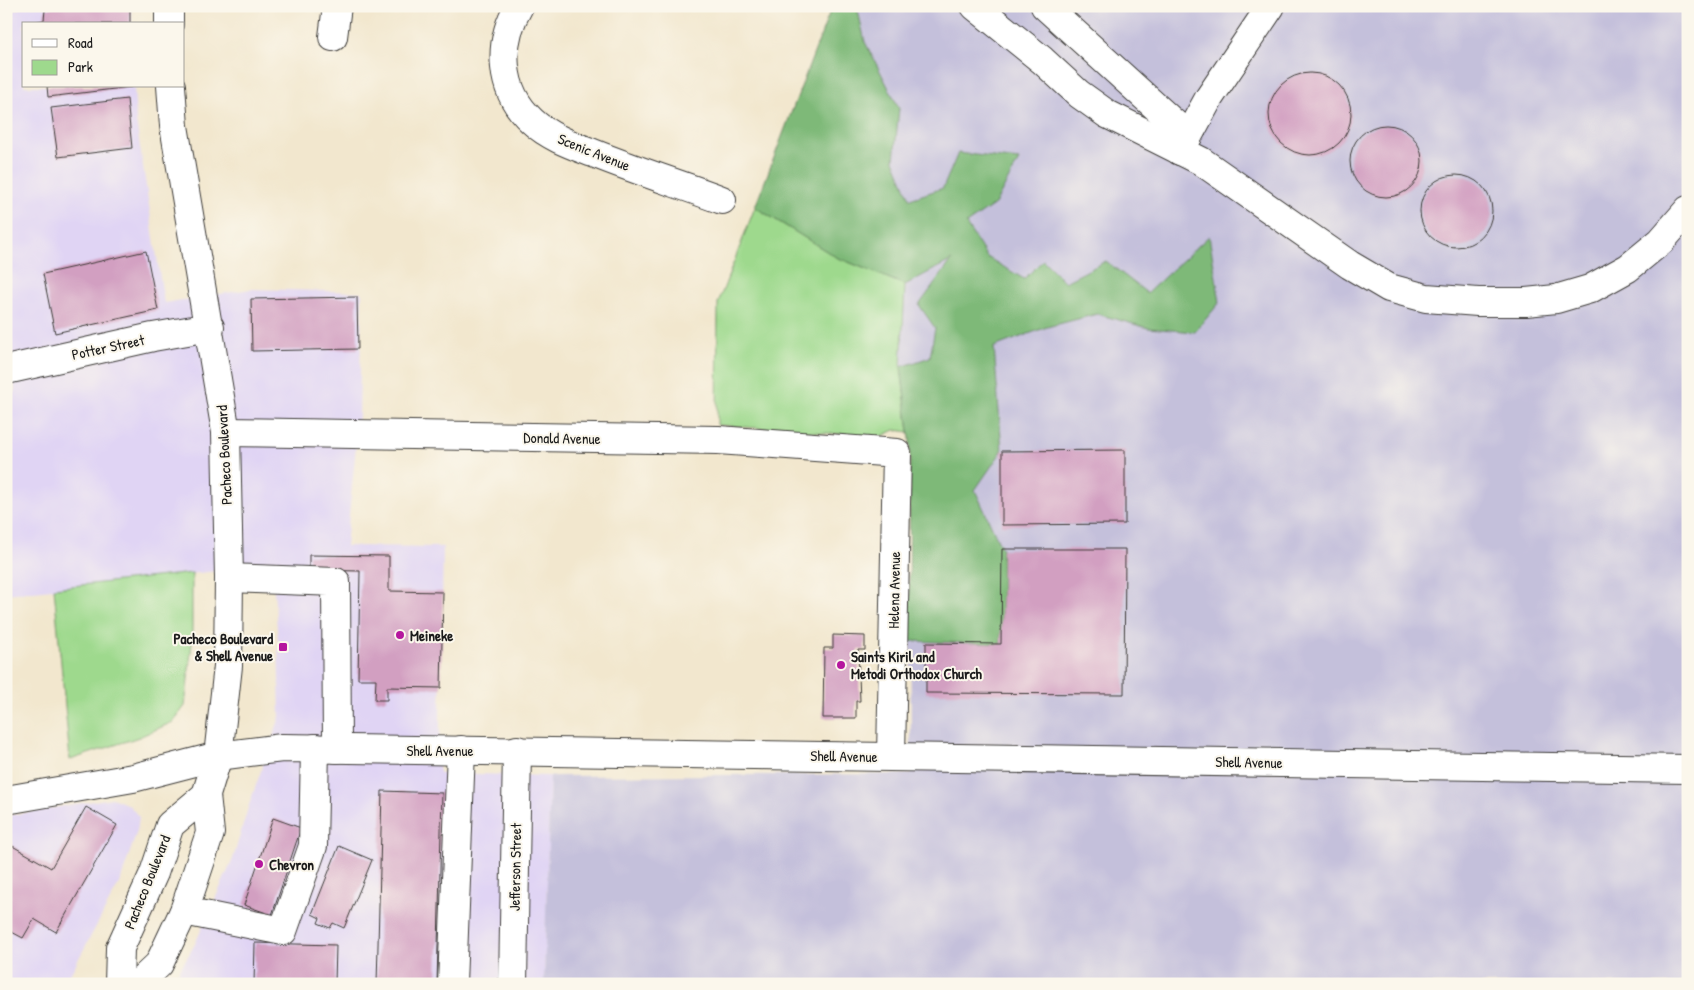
<svg xmlns="http://www.w3.org/2000/svg" width="1694" height="990" viewBox="0 0 1694 990" font-family="'Patrick Hand',sans-serif">
  <style>
    .built { fill: #e0d4f4 }
    .industrial { fill: #c4c0db }
    .green { fill: #9ed98d; stroke: #5d7a54 }
    .forest { fill: #7eb978; stroke: #4d6a4a }
    .building { fill: #d29fc1 }
    .lines { fill: none; stroke-linecap: round; stroke-linejoin: round }
    .minor-casing { stroke: #3c3a37; stroke-width: 30 }
    .major-casing { stroke: #3c3a37; stroke-width: 30 }
    .minor { stroke: #fff; stroke-width: 28 }
    .major { stroke: #fff; stroke-width: 28 }
    .poi-dot { fill: #b5179e; stroke: #fbf7ec; stroke-width: 2 }
    .labels { text-anchor: middle; dominant-baseline: central; stroke-width: 4; stroke-linejoin: round; paint-order: stroke }
    .street-label { font-size: 15px; fill: #1c1c1c; stroke: #fbf7ec }
    .poi-label { font-size: 15px; font-weight: bold; fill: #1c1c1c; stroke: #fbf7ec; text-anchor: start }
  </style>
  <rect width="100%" height="100%" fill="#fbf7ec"/>
  <filter id="ink" filterUnits="userSpaceOnUse"><feTurbulence type="fractalNoise" baseFrequency=".02" numOctaves="2"/><feDisplacementMap in="SourceGraphic" scale="10" xChannelSelector="R" yChannelSelector="G"/><feConvolveMatrix kernelMatrix="1 2 1 2 8 2 1 2 1" color-interpolation-filters="sRGB"/></filter>
  <filter id="wash" filterUnits="userSpaceOnUse"><feTurbulence type="fractalNoise" baseFrequency=".0096" numOctaves="4" result="noise"/><feDisplacementMap in="SourceGraphic" scale="20" xChannelSelector="R" yChannelSelector="G"/><feGaussianBlur stdDeviation="1.12" result="paint"/><feColorMatrix in="noise" values="0 0 0 0 0 0 0 0 0 0 0 0 0 0 0 0 0 1.4 0 .05"/><feComposite in="paint" operator="in"/></filter>
  <g filter="url(#wash)">
    <rect width="100%" height="100%" fill="#f2e7ce"/>
    <g class="built">
      <polygon points="24,6 131,6 132,24 24,24 24,86 134,86 136,121 164,303 251,289 362,292 359,415 346,546 443,547 439,773 550,776 544,984 171,984 194,946 233,859 248,808 280,717 278,641 272,565 6,594 6,398 15,391 6,310 6,14"/>
      <polygon points="112,798 129,805 139,817 137,831 120,882 65,984 6,984 6,816"/>
    </g>
    <polygon class="industrial" points="834,6 1688,6 1688,984 544,984 550,776 911,774 910,439 901,367 910,200"/>
    <g class="green">
      <polygon points="755,207 836,257 905,285 901,367 909,432 895,430 880,437 717,425 718,303"/>
      <polygon points="192,573 192,643 185,706 173,722 139,737 70,760 54,588"/>
    </g>
    <polygon class="forest" points="832,6 857,6 865,42 899,108 894,160 910,199 943,188 958,153 1019,160 995,204 966,224 987,257 1024,279 1043,260 1065,282 1106,261 1147,293 1209,236 1220,302 1195,332 1148,328 1097,314 1047,327 994,347 1002,451 975,490 1002,549 1001,644 909,641 910,439 901,367 930,357 935,328 919,305 952,260 905,285 836,257 755,207"/>
    <g id="blocks">
      <g class="building">
        <polygon points="130,6 130,24 25,24 44,20 45,10 54,6"/>
        <circle cx="1310" cy="114" r="41"/>
        <polygon points="47,86 131,86 131,87 48,97"/>
        <polygon points="127,99 132,148 58,157 51,108"/>
        <circle cx="1386" cy="161" r="36"/>
        <circle cx="1456" cy="211" r="36"/>
        <polygon points="146,251 158,310 55,333 43,274"/>
        <polygon points="357,297 358,349 252,351 251,299"/>
        <polygon points="1125,450 1125,524 1002,525 1002,451"/>
        <polygon points="1002,549 1125,549 1124,694 926,693 926,643 1001,644"/>
        <polygon points="309,555 389,556 389,591 443,592 441,688 387,687 387,700 375,700 376,679 358,679 360,571 309,570"/>
        <polygon points="833,635 865,636 865,650 858,650 860,701 856,701 856,718 823,718 824,648 833,648"/>
        <polygon points="382,791 442,793 437,984 377,984"/>
        <polygon points="86,807 117,825 56,932 34,919 23,938 6,929 6,848 9,844 51,868"/>
        <polygon points="273,818 301,828 272,915 244,905"/>
        <polygon points="339,846 372,860 344,928 333,923 330,928 318,923 320,918 312,914"/>
        <polygon points="255,943 336,945 335,984 254,984"/>
      </g>
    </g>
  </g>
  <g filter="url(#ink)">
    <use href="#blocks" fill-opacity="0" stroke="#3c3a37" stroke-width="1"/>
    <g class="lines">
      <g class="minor-casing">
        <g id="minor">
          <path d="M519 6C497 43 499 91 532 121 549 137 572 145 593 153 635 170 679 184 722 200"/>
          <polyline points="975,6 1042,60 1079,94 1107,114 1201,161 1350,265 1389,288 1426,298 1478,302 1526,302 1556,299 1590,289 1628,268 1661,241 1688,210"/>
          <polyline points="1045,6 1188,136"/>
          <polyline points="333,37 337,6"/>
          <polyline points="1180,151 1209,98 1271,6"/>
          <polyline points="6,370 153,337 210,327"/>
          <polyline points="226,432 718,440 897,453 891,756"/>
          <polyline points="229,578 336,582 337,749"/>
          <polyline points="6,800 133,778 218,756 282,748 1688,769"/>
          <polyline points="184,911 283,931 313,846 315,748"/>
          <polyline points="452,984 461,750"/>
          <polyline points="513,984 517,750"/>
        </g>
      </g>
      <g class="major-casing">
        <g id="major">
          <polyline points="169,24 169,6"/>
          <polyline points="119,984 120,948 154,873 170,825 206,795"/>
          <polyline points="138,984 159,964 184,911 210,833 206,795 218,756 228,666 229,578 226,432 174,126 171,86"/>
        </g>
      </g>
      <use href="#minor" class="minor"/>
      <use href="#major" class="major"/>
    </g>
  </g>
  <g class="poi-dot">
    <circle cx="400" cy="635" r="5"/>
    <rect x="278" y="642" width="10" height="10" rx="2.5"/>
    <circle cx="841" cy="665" r="5"/>
    <circle cx="259" cy="864" r="5"/>
  </g>
  <g class="labels">
    <g class="street-label">
      <text transform="translate(594 152) rotate(22)">Scenic Avenue</text>
      <text transform="translate(108 347) rotate(-12)">Potter Street</text>
      <text transform="translate(562 438) rotate(1)">Donald Avenue</text>
      <text transform="translate(224 455) rotate(-93)">Pacheco Boulevard</text>
      <text transform="translate(894 590) rotate(-89)">Helena Avenue</text>
      <text x="440" y="750">Shell Avenue</text>
      <text transform="translate(844 756) rotate(1)">Shell Avenue</text>
      <text transform="translate(1249 762) rotate(1)">Shell Avenue</text>
      <text transform="translate(515 867) rotate(-89)">Jefferson Street</text>
      <text transform="translate(147 882) rotate(-68)">Pacheco Boulevard</text>
    </g>
    <g class="poi-label">
      <text x="410" y="635">Meineke</text>
      <text x="273" y="638" text-anchor="end">Pacheco Boulevard<tspan x="273" dy="17">&amp; Shell Avenue</tspan></text>
      <text x="851" y="656">Saints Kiril and<tspan x="851" dy="17">Metodi Orthodox Church</tspan></text>
      <text x="269" y="864">Chevron</text>
    </g>
  </g>
  <rect width="1694" height="990" fill="none" stroke="#fbf7ec" stroke-width="25"/>
  <rect x="22" y="22" width="162" height="65" fill="#fbf7ec" stroke="#a29f99"/>
  <rect x="32" y="39" width="25" height="8" fill="#ffffff" stroke="#a29f99"/>
  <text x="68" y="48" font-size="15" fill="#1c1c1c">Road</text>
  <rect x="32" y="60" width="25" height="15" fill="#9ed98d" stroke="#a29f99"/>
  <text x="68" y="72" font-size="15" fill="#1c1c1c">Park</text>
</svg>
